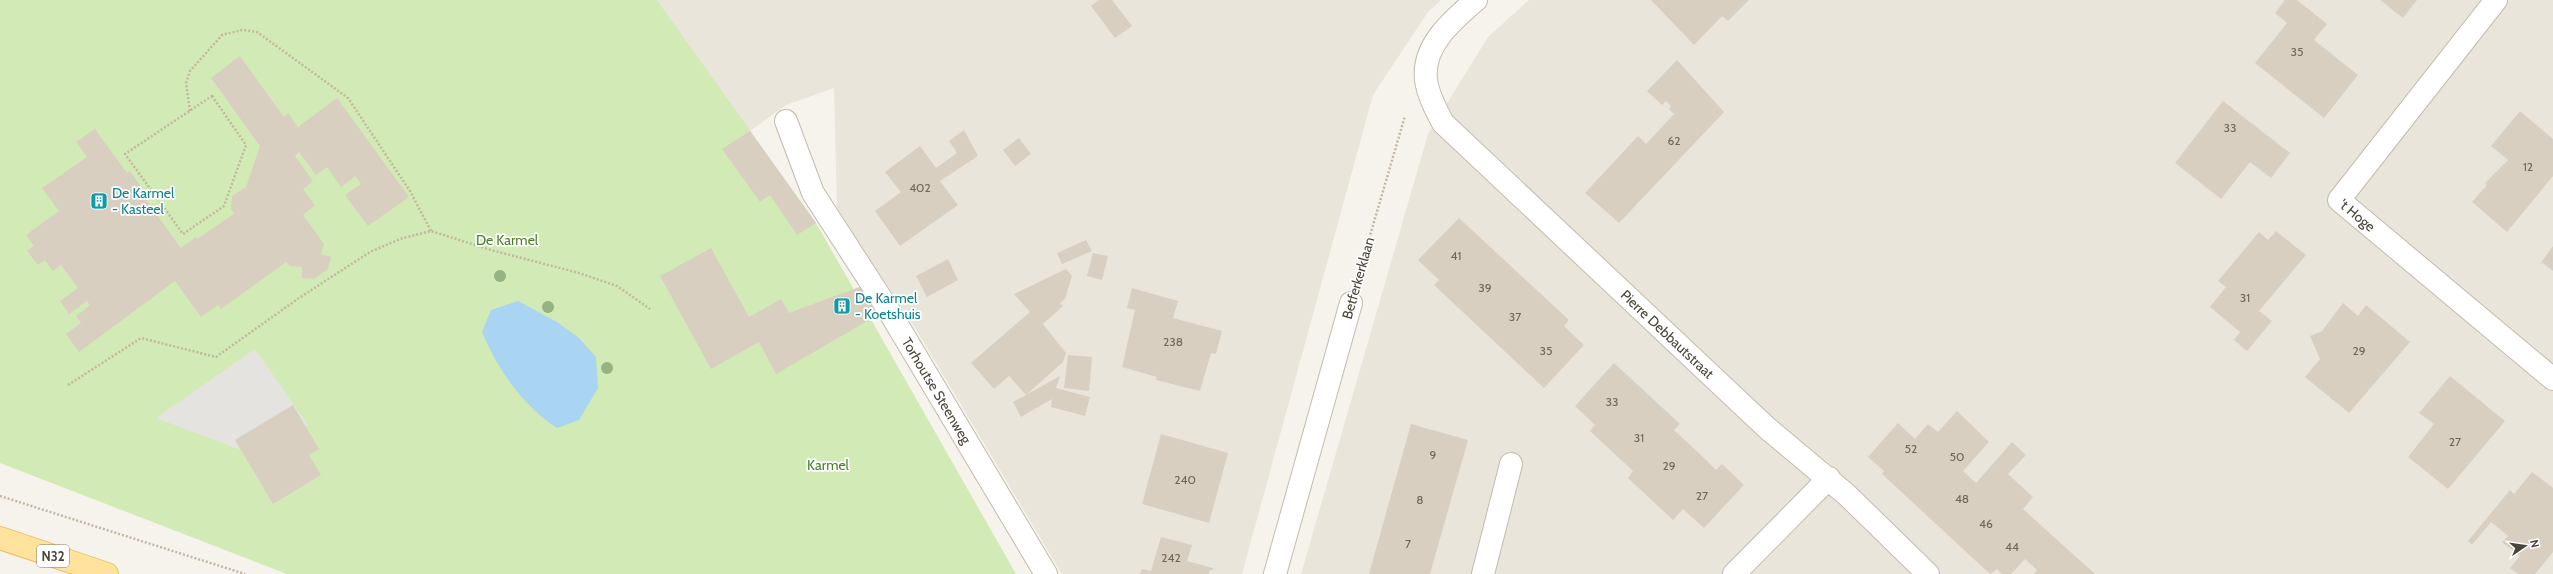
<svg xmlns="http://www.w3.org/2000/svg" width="2553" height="574" viewBox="0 0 2553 574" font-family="Cabin,sans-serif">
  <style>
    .residential { fill: #eae5da }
    .green { fill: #d2eab5 }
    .parking { fill: #e5e3e0 }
    .water { fill: #a9d4f2 }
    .building { fill: #d8cfc1 }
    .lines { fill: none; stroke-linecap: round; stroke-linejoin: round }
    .minor-casing { stroke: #c2bbae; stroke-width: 24 }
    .major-casing { stroke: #e6c16a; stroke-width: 24 }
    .path { stroke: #c4b79f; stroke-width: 2.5; stroke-dasharray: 2 2; stroke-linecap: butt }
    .minor { stroke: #fff; stroke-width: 22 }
    .major { stroke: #ffe39c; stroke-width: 22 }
    .tree { fill: #97b381 }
    .labels { text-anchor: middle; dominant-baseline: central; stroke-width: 3.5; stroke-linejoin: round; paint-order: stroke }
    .number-label { font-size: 12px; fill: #6e675b }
    .shield { fill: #fff; stroke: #817c74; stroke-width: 1 }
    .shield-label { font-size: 13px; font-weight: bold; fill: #4b4439 }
    .culture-label { font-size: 14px; fill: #0d838f; stroke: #fff; text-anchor: start }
    .street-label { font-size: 14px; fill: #4b4439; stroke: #fff }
    .park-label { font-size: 14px; fill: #4a7f2a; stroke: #fff }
  </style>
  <rect width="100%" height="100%" fill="#f6f3ec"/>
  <g class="residential">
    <polygon points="657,0 1441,0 1428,12 1373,95 1242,574 1062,574 914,326 837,210 834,88 786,105 750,131"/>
    <polygon points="1529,0 2553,0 2553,574 1301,574 1428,134 1488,37"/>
  </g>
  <polygon class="green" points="0,0 657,0 816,223 1016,574 287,574 0,463"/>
  <polygon class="parking" points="255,349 308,425 273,462 156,418"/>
  <path class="water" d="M518 301 557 322 579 338 596 357 598 388 579 420 557 428C523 406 498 370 482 332L491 310Z"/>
  <g class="building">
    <polygon points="1099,0 1112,0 1132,26 1115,38 1091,6"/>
    <polygon points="1651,0 1749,0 1728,21 1722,16 1694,45"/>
    <polygon points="2285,0 2297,0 2327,24 2314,40 2358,75 2324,118 2255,63 2287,23 2275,13"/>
    <polygon points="2380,0 2417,0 2403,18"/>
    <polygon points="240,56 284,117 288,113 298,127 337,98 409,197 368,226 345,195 361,184 356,176 341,187 327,167 316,175 299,152 295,156 313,181 303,189 315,205 303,215 324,244 321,254 331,257 328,269 314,279 302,278 302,267 290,266 286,262 221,309 218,305 201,317 175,281 79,352 66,334 81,323 76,316 90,305 87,301 69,314 60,301 78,288 61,265 53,271 45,260 38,265 27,251 34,246 26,235 59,211 42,188 87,157 76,142 95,129 127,173 130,171 147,195 144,197 181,248 196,237 197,239 234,214 231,209 232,196 246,187 260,146 211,78"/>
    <polygon points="1677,60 1724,112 1619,223 1585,193 1638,136 1646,144 1674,114 1669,109 1671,106 1666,101 1662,105 1647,91"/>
    <polygon points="2223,101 2290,153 2271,178 2250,162 2221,199 2175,163"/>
    <polygon points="2520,111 2553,139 2553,176 2507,232 2472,202 2487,185 2485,183 2508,160 2491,146"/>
    <polygon points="964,130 978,156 940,181 958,205 900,246 875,211 901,192 885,172 920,146 936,168 957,153 949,141"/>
    <polygon points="750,131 816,223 797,235 770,195 760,202 722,149"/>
    <polygon points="1019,138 1031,154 1015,166 1003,150"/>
    <polygon points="1459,218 1569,320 1564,326 1584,345 1544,388 1434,285 1439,280 1418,260"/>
    <polygon points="2276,231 2306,255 2259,311 2272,321 2247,351 2234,340 2240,332 2210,307 2226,287 2218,281 2259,232 2268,240"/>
    <polygon points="1086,240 1092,251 1062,264 1057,253"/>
    <polygon points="2553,246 2553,271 2543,263 2540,264"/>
    <polygon points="711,248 749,317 781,299 789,313 862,286 881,313 776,374 759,342 711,369 660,276"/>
    <polygon points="1093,253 1108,256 1102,280 1087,276"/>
    <polygon points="948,259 958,280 927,297 916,276"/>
    <polygon points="1066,269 1072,276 1065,299 1060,303 1063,306 1043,324 1066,353 1063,362 1026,395 1060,376 1056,388 1090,397 1085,416 1051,407 1052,399 1021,417 1013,402 1026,395 1009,376 994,389 971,363 1030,312 1014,294"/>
    <polygon points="1132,288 1178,301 1173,318 1222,331 1216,354 1211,353 1200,391 1156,380 1157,377 1122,367 1135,310 1127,308"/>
    <polygon points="2343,303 2358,316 2366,305 2410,342 2349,413 2305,377 2320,359 2310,336 2322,331"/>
    <polygon points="1068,355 1092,357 1089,391 1064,388"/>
    <polygon points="1614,363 1680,424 1674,430 1704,458 1716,470 1722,464 1744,485 1704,528 1683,509 1673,520 1628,478 1633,471 1590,431 1595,425 1575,406"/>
    <polygon points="2450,376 2505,421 2448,489 2408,457 2434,424 2419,413"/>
    <polygon points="293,405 319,449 309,455 321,475 273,504 235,440"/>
    <polygon points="1957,411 1989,442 1963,471 1976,483 2012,442 2026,455 2008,474 2033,497 2023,509 2095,574 2034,574 2037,570 2025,559 2011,574 2002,574 1997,569 1990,574 1882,474 1884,471 1868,457 1898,423 1915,439 1928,424 1938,432"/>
    <polygon points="1411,424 1468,440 1430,574 1369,574"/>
    <polygon points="1161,434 1228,453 1209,523 1142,504"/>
    <polygon points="2532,472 2553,488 2553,552 2535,574 2518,574 2510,568 2520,556 2502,542 2508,536 2491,522 2472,545 2468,541 2510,490 2514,494"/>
    <polygon points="1161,537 1192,545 1187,561 1213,568 1213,570 1210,570 1209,574 1140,574 1142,569 1151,571"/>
  </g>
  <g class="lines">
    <g class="minor-casing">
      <g id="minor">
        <path id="s1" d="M1476 0C1453 20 1422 45 1426 80 1428 95 1436 110 1443 123L1767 428 1847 495 1928 574"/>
        <path id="s2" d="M2496 0 2339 200 2553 379"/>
        <path id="s3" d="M786 121 813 193 886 306 1046 574"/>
        <polyline points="1275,574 1351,303"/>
        <polyline points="1483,574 1511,464"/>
        <polyline points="1734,574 1829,478"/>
      </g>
    </g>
    <g class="major-casing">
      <polyline id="major" points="0,538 107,574"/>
    </g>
    <g class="path">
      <polygon points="212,96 246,145 224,206 183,234 125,154"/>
      <polyline points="190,111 186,83 190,71 222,35 242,30 257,32 348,98 410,191 431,231"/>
      <polyline points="1359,273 1405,116"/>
      <polyline points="68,385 141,338 216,357 299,298 370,252 400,239 431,231 491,250 579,273 617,286 650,309"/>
      <polyline points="0,496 245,574"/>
    </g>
    <use href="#minor" class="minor"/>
    <use href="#major" class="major"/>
  </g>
  <g class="tree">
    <circle cx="500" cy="276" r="6"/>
    <circle cx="548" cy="307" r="6"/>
    <circle cx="607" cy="368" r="6"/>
  </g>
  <defs>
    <g id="building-square" transform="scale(0.9)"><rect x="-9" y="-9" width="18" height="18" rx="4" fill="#0f9aa8" stroke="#fff"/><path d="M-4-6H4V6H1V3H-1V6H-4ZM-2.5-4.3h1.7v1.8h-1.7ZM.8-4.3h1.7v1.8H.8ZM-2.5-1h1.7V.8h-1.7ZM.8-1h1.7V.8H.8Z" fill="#fff"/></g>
  </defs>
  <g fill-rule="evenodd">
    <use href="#building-square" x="99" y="201"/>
    <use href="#building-square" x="842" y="306"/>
  </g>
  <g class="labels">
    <g class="number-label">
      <text x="2297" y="51">35</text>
      <text x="2230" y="127">33</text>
      <text x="1674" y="140">62</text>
      <text x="2528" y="166">12</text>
      <text x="920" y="187">402</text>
      <text x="1456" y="255">41</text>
      <text x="1485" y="287">39</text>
      <text x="2245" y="297">31</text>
      <text x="1515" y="316">37</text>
      <text x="1173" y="341">238</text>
      <text x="1546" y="350">35</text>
      <text x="2359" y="350">29</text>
      <text x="1612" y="401">33</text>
      <text x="1639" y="437">31</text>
      <text x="2455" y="441">27</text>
      <text x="1911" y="448">52</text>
      <text x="1433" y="454">9</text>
      <text x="1957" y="456">50</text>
      <text x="1669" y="465">29</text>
      <text x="1185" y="479">240</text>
      <text x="1702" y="495">27</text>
      <text x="1962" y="498">48</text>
      <text x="1420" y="499">8</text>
      <text x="1986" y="523">46</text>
      <text x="1408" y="543">7</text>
      <text x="2012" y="546">44</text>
      <text x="1171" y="557">242</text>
    </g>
    <rect class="shield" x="37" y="545" width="32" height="22" rx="3"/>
    <g class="shield-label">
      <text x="53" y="556">N32</text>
    </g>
    <g class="culture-label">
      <text x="112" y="193">De Karmel<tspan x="112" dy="16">- Kasteel</tspan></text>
      <text x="855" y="298">De Karmel<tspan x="855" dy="16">- Koetshuis</tspan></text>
    </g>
    <g class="street-label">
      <text stroke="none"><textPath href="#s2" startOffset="278">'t Hoge</textPath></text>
      <text transform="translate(1358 278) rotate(-74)">Betferkerklaan</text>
      <text stroke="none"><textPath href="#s1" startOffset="453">Pierre Debbautstraat</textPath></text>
      <text stroke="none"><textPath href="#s3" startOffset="310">Torhoutse Steenweg</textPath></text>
    </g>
    <g class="park-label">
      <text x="507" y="240">De Karmel</text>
      <text x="828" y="465">Karmel</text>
    </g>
  </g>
  <g transform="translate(2525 546) rotate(77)" stroke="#ffffff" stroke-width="3" paint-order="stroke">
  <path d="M0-3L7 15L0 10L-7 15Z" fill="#4b4439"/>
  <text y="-6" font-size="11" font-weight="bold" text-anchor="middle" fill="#4b4439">N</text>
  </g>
</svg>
